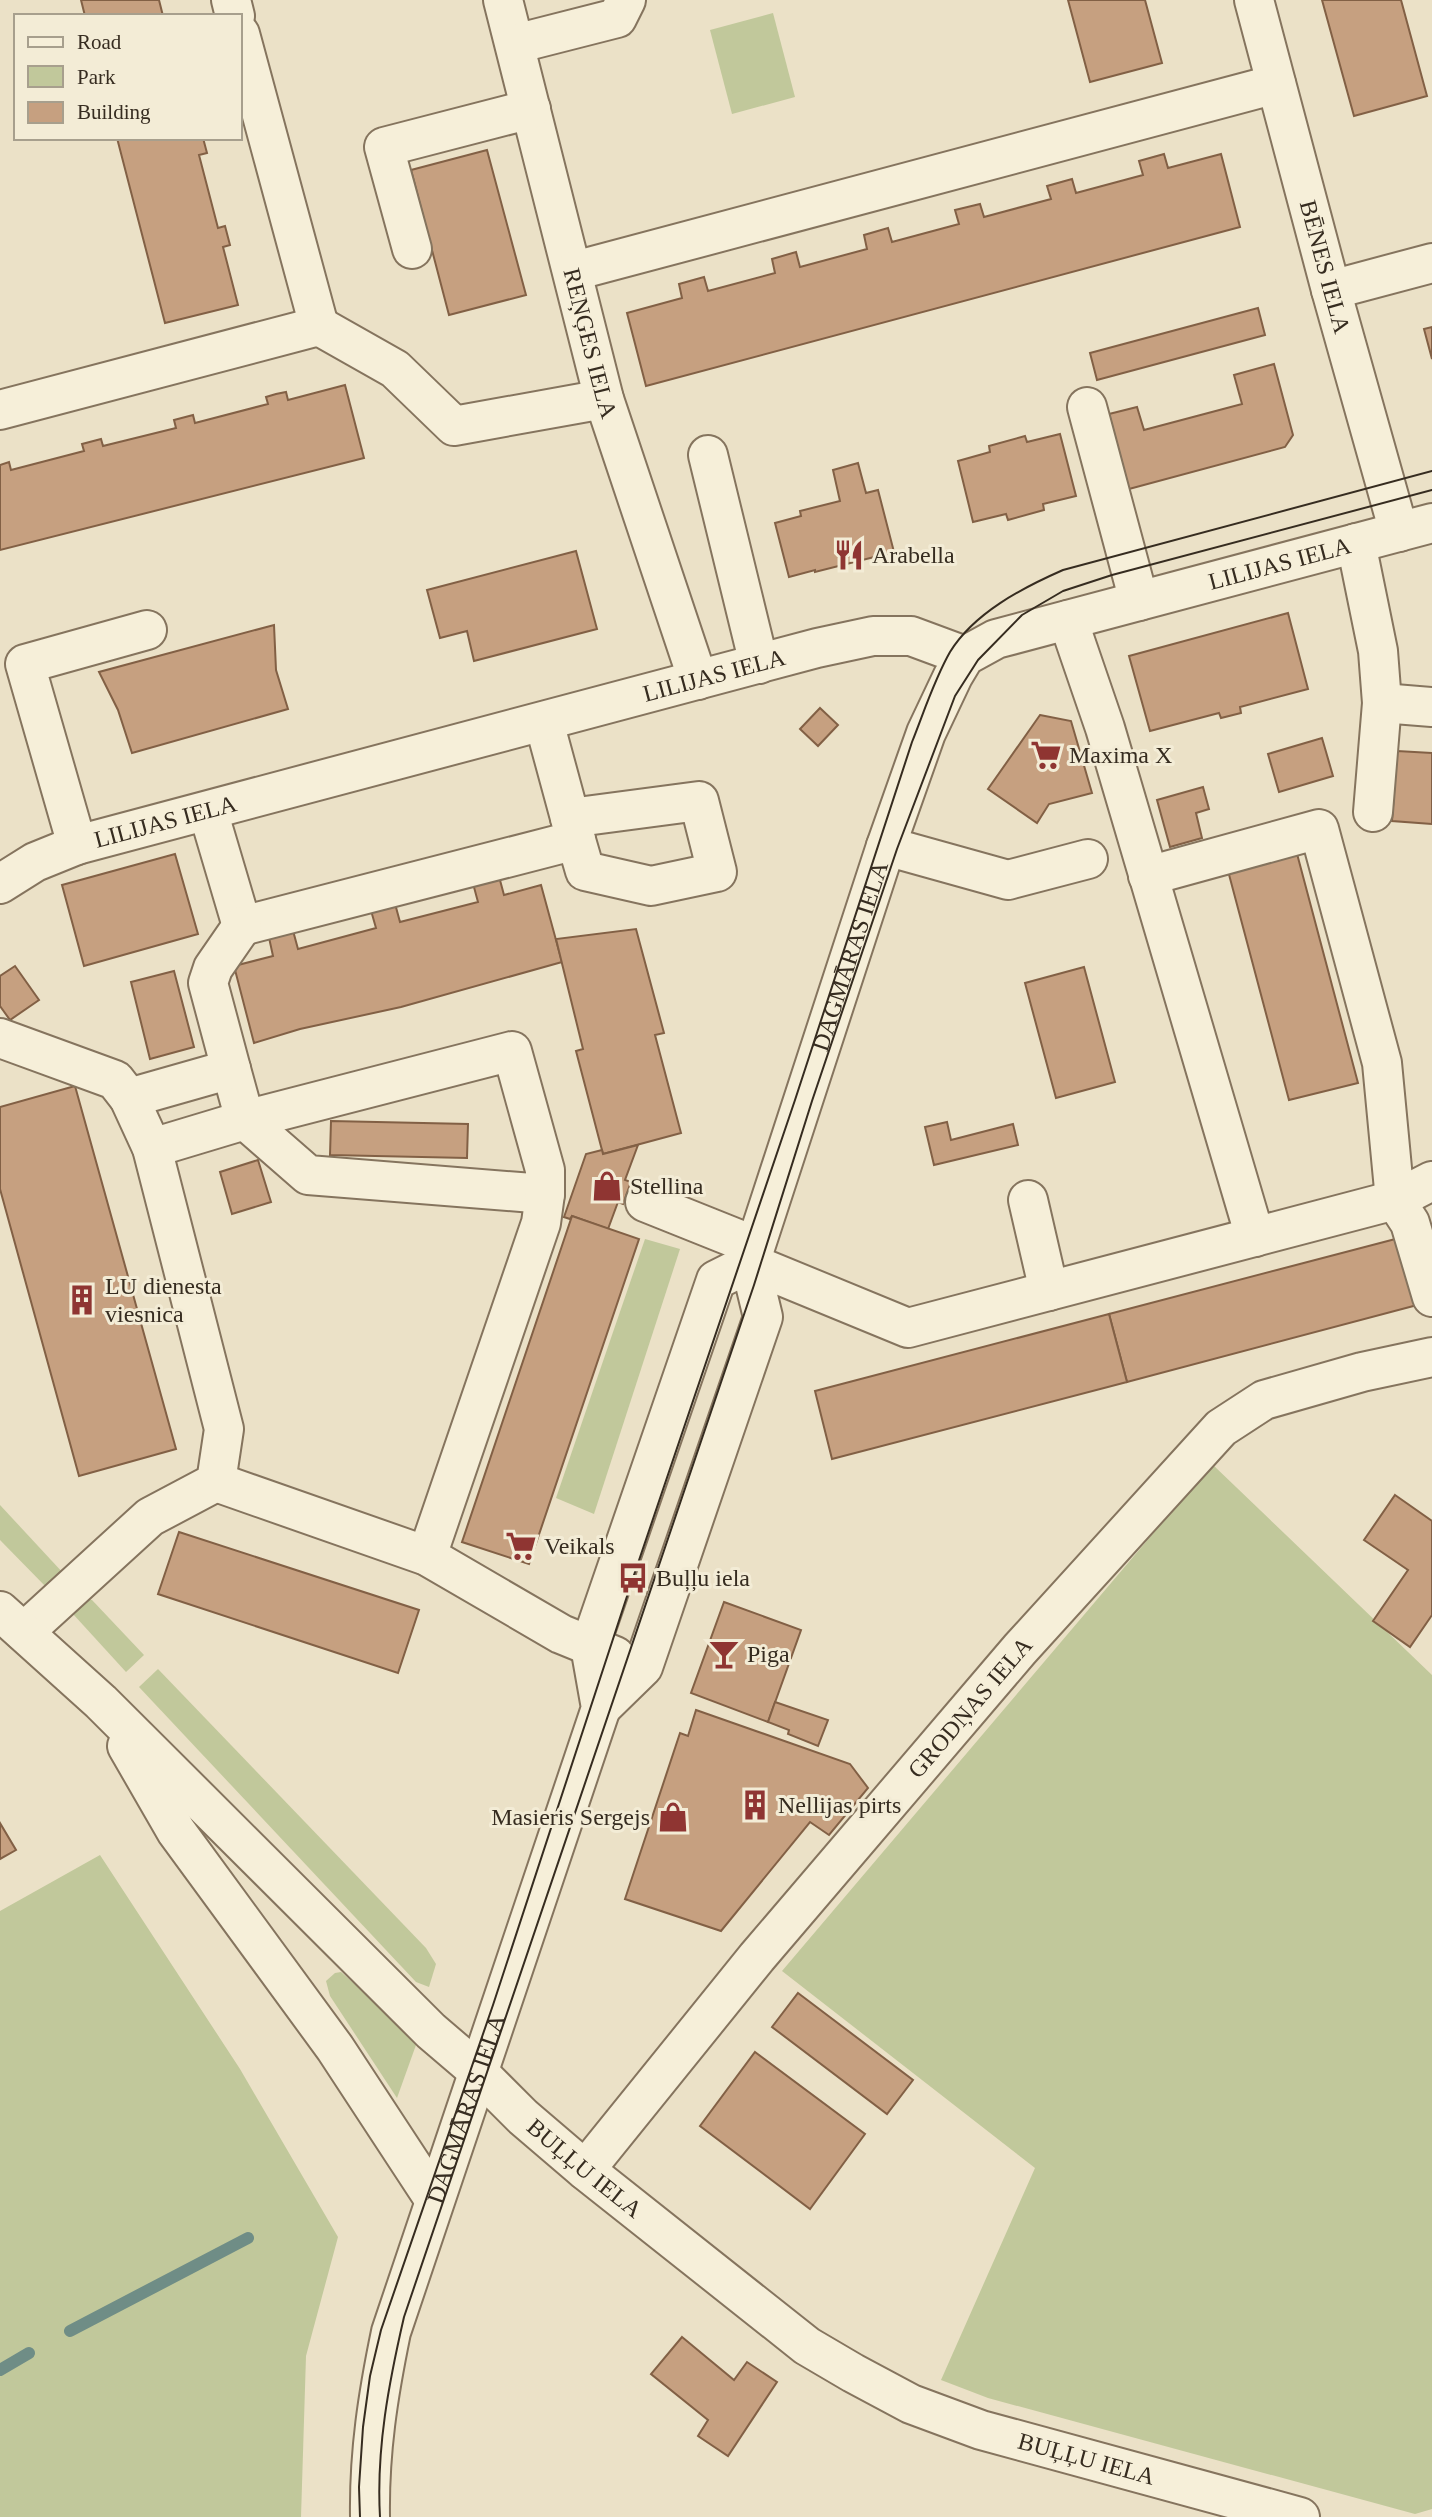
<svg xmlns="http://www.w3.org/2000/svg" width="1432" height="2517" viewBox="0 0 1432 2517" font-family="Georgia,serif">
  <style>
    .green { fill: #c1c89b }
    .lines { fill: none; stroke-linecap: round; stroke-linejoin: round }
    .stream { stroke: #6f8d86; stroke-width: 12 }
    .building { fill: #c6a080; stroke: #826045; stroke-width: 2 }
    .minor-casing { stroke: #85745e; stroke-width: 42 }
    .minor { stroke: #f6efd9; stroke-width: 38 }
    .tram { stroke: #362c20; stroke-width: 2 }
    .labels { text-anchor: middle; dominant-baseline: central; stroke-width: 6; stroke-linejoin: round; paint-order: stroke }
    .street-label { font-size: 24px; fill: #362c20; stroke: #f3ecd6 }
    .poi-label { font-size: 24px; fill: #362c20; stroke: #f3ecd6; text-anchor: start }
  </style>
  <rect width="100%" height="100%" fill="#ebe1c7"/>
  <g class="green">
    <polygon points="773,13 795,97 732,114 710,30"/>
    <polygon points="645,1239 680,1249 594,1514 556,1498"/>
    <polygon points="1212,1464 1432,1675 1432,2509 1415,2514 988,2398 941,2380 1035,2168 782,1971"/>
    <polygon points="0,1505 64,1574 48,1589 0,1540"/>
    <polygon points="81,1598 92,1600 144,1655 126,1672 73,1614 74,1604"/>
    <polygon points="158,1669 426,1948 436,1964 429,1987 416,1982 139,1687"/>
    <polygon points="100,1855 240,2069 338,2237 306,2356 301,2517 0,2517 0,1911"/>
    <polygon points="341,1972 376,2003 416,2045 397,2098 330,1996 326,1981 335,1973"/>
  </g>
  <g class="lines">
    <g class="stream">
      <polyline points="70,2331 248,2238"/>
      <polyline points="0,2370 29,2353"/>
    </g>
  </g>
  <g class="building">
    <polygon points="81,0 159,0 163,16 85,16"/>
    <polygon points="1068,0 1145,0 1162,63 1090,82"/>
    <polygon points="1322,0 1401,0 1427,96 1354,116"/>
    <polygon points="117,138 203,138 207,153 199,155 218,228 225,226 230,245 223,247 238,305 165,323"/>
    <polygon points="487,150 526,295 449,315 411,170"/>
    <polygon points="1164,154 1168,168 1221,154 1240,227 646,386 627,313 682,298 679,284 704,277 708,291 775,273 772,259 796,252 800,267 867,249 864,235 888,228 892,242 959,224 955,210 980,204 984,217 1051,199 1047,186 1072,179 1076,193 1143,175 1139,161"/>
    <polygon points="1258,308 1265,335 1097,380 1090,353"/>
    <polygon points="1432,327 1432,359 1424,329"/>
    <polygon points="1274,364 1293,435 1285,447 1129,489 1109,414 1137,407 1144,430 1242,404 1234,375"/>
    <polygon points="345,385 364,458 0,550 0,465 9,462 11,470 84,451 82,444 101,439 103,446 176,428 174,420 193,415 195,423 268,404 266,397 276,394 286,392 288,400"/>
    <polygon points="1060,434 1076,496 1043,504 1044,510 1008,520 1006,514 973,522 958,461 990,452 989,446 1025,436 1027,442"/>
    <polygon points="858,463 866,493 878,490 894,552 815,572 815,570 789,577 775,523 801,516 800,511 840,501 833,470"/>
    <polygon points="576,551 597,629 474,661 467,631 440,638 427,590"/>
    <polygon points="1288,613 1308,689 1240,707 1241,713 1221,718 1219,713 1150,731 1129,656"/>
    <polygon points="274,625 276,670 288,709 132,753 118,710 99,672"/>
    <polygon points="820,708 838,725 818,746 800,729"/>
    <polygon points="1040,715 1071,721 1092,793 1049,804 1037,823 988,789"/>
    <polygon points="1322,738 1333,776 1279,792 1268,754"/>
    <polygon points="1397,751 1432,753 1432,824 1392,821"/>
    <polygon points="1203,787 1209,809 1196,813 1202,838 1170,847 1157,800"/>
    <polygon points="1296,850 1358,1083 1289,1100 1227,867"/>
    <polygon points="175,854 198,934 84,966 62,885"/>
    <polygon points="497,869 504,895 541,885 562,962 401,1007 300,1029 254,1043 234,966 273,956 268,933 292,927 298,949 376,928 370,907 394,900 400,922 478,902 471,876"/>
    <polygon points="636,929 664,1033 655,1035 681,1133 603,1154 576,1051 583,1049 556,939"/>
    <polygon points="15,966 39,1000 10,1020 0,1006 0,976"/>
    <polygon points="1084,967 1115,1082 1056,1098 1025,983"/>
    <polygon points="174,971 194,1047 150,1059 131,982"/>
    <polygon points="75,1086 176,1449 79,1476 0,1189 0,1107"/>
    <polygon points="331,1121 468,1124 467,1158 330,1155"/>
    <polygon points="947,1122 951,1140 1013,1124 1018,1145 934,1165 925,1127"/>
    <polygon points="638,1145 625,1180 631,1182 623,1204 618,1202 608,1229 572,1216 570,1219 564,1217 586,1154 602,1150 603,1154"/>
    <polygon points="258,1160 271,1202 232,1214 220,1172"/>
    <polygon points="572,1216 639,1239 529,1564 462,1542"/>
    <polygon points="1403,1237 1421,1304 1127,1382 1109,1314"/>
    <polygon points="1109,1314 1127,1382 832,1459 815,1391"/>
    <polygon points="1395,1495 1432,1521 1432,1615 1410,1647 1373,1621 1408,1570 1364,1540"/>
    <polygon points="179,1532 419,1610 398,1673 158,1594"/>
    <polygon points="724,1602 801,1630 768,1722 691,1693"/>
    <polygon points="775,1702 828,1720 818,1746 788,1734 789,1730 768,1722"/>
    <polygon points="696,1710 850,1764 868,1788 829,1835 810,1822 721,1931 625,1899 680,1733 688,1736"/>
    <polygon points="0,1823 16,1850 0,1859"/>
    <polygon points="798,1993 913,2080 887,2114 772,2027"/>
    <polygon points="755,2052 865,2134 810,2209 700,2126"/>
    <polygon points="682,2337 734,2380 747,2362 777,2382 728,2456 698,2436 708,2420 651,2374"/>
  </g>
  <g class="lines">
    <g class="minor-casing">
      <g id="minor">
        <polyline points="231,0 235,16"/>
        <path id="s1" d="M503 0 604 399 698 680"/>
        <path id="s2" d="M1254 0 1331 290 1399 532"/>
        <polyline points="240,34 319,326"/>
        <polyline points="515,44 617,18 626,0"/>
        <polyline points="412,249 384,147 531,109"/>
        <polyline points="574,271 1276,84"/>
        <polyline points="1331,290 1432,263"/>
        <polyline points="1087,407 1139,601"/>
        <polyline points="0,410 319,326 395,369 454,426 604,399"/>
        <polyline points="708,455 759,664"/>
        <polyline points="1356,543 1378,651 1382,703 1373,812"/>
        <polyline points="1068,620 1105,728 1255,1237"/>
        <polyline points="1382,703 1432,707"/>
        <polyline points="208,811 242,926 576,840 544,722"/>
        <polyline points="570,818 699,801 717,872 651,886 585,871 576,840"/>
        <polyline points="77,845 25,664 147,630"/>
        <polyline points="886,846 1008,880 1088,859"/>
        <polyline points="1148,876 1319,829 1382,1063 1395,1200 1410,1223 1432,1297"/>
        <path id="s3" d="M0 884 35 862 77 845 817 648 873 636H911L965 656"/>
        <polyline points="0,1038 115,1080 129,1098 152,1148 224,1429 216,1482 150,1517 24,1632"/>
        <polyline points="231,1069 245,1120 308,1175 545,1194"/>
        <polyline points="129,1098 231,1069 208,983 213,968 242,926"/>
        <polyline points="152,1148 245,1120 512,1051 545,1170 545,1194 541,1223 427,1556"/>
        <polyline points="1028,1200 1049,1291"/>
        <polyline points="645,1202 755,1246"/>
        <polyline points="750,1263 908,1328 1395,1200 1432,1181"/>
        <polyline points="216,1482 427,1556 561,1634 615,1656"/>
        <path id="s4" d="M0 1611 101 1702 431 2031 472 2066 523 2117 585 2170 807 2346 853 2373 911 2404 981 2430 1300 2517"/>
        <path id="s5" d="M601 1708 643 1667 763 1317 750 1263 886 846 926 733 953 676 965 656 996 639 1432 523"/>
        <polyline points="127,1746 176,1831 335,2048 434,2199"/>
        <path id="s6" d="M585 2170 757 1957 1020 1649 1221 1428 1264 1400 1362 1372 1432 1357"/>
        <path id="s7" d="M370 2517C369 2452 378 2395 391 2332L601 1708 590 1646 716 1280 750 1263"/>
      </g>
    </g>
    <use href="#minor" class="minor"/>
    <g class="tram">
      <path d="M360 2517 359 2487 363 2427 370 2376 381 2330 493 2005 633 1578 795 1100 912 742C924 712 934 680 950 652 974 613 1022 588 1063 570L1432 471"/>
      <path d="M380 2517C376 2449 389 2382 404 2317L754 1285 812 1101 897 849 955 696 978 660 1022 615 1063 591 1112 575 1432 490"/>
    </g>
  </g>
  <defs>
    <g id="restaurant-bare" transform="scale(2.415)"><path d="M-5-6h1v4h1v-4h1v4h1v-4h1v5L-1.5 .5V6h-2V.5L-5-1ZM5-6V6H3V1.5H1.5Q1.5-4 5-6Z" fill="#8f3532" stroke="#f3ecd6" stroke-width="2.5" paint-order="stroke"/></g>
    <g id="supermarket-bare" transform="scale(2.415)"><path d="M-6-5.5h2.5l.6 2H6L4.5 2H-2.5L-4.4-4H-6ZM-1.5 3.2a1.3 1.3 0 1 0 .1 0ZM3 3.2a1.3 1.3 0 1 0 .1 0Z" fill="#8f3532" stroke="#f3ecd6" stroke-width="2.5" paint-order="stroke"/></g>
    <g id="shop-bare" transform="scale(2.415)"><path d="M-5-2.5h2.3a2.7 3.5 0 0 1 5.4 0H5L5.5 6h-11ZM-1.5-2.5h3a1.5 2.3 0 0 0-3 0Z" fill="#8f3532" stroke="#f3ecd6" stroke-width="2.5" paint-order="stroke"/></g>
    <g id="building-bare" transform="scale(2.415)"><path d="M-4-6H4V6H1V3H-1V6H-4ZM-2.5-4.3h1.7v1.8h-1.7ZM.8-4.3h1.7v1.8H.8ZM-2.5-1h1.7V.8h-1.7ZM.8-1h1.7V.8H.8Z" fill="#8f3532" stroke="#f3ecd6" stroke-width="2.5" paint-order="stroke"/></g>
    <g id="bus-bare" transform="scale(2.415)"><path d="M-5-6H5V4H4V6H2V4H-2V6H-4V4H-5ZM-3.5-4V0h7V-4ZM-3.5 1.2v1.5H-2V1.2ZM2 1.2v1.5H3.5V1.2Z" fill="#8f3532" stroke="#f3ecd6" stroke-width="2.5" paint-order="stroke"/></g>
    <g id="bar-bare" transform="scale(2.415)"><path d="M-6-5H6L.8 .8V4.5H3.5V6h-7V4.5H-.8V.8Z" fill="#8f3532" stroke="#f3ecd6" stroke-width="2.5" paint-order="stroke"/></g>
  </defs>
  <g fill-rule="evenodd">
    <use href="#restaurant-bare" x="849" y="555"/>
    <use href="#supermarket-bare" x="1046" y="755"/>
    <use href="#shop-bare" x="607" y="1186"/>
    <use href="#building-bare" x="82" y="1300"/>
    <use href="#supermarket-bare" x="521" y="1546"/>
    <use href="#bus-bare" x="633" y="1578"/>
    <use href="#bar-bare" x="724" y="1654"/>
    <use href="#building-bare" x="755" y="1805"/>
    <use href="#shop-bare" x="673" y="1817"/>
  </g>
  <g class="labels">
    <g class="street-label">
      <text stroke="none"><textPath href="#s2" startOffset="276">BĒNES IELA</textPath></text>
      <text stroke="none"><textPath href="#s1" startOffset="354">REŅĢES IELA</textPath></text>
      <text stroke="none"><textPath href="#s5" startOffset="1458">LILIJAS IELA</textPath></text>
      <text stroke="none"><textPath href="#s3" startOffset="746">LILIJAS IELA</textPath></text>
      <text stroke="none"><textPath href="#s3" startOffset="178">LILIJAS IELA</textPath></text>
      <text stroke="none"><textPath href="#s5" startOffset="807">DAGMĀRAS IELA</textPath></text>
      <text stroke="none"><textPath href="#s6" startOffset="602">GRODŅAS IELA</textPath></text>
      <text stroke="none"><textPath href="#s7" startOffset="422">DAGMĀRAS IELA</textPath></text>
      <text stroke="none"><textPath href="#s4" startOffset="808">BUĻĻU IELA</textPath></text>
      <text stroke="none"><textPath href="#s4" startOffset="1396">BUĻĻU IELA</textPath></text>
    </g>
    <g class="poi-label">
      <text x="872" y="555">Arabella</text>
      <text x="1069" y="755">Maxima X</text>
      <text x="630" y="1186">Stellina</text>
      <text x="105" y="1286">LU dienesta<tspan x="105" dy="28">viesnica</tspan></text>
      <text x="544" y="1546">Veikals</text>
      <text x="656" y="1578">Buļļu iela</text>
      <text x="747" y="1654">Piga</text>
      <text x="778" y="1805">Nellijas pirts</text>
      <text x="650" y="1817" text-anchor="end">Masieris Sergejs</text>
    </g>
  </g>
  <rect x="14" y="14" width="228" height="126" fill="#f3ecd6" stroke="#a79f8d" stroke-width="2"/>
  <rect x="28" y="37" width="35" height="10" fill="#f6efd9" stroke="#a79f8d" stroke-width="2"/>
  <text x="77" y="49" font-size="21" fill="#362c20">Road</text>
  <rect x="28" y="66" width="35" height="21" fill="#c1c89b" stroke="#a79f8d" stroke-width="2"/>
  <text x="77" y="84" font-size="21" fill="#362c20">Park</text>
  <rect x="28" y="102" width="35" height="21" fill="#c6a080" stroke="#a79f8d" stroke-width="2"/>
  <text x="77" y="119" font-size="21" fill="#362c20">Building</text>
</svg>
